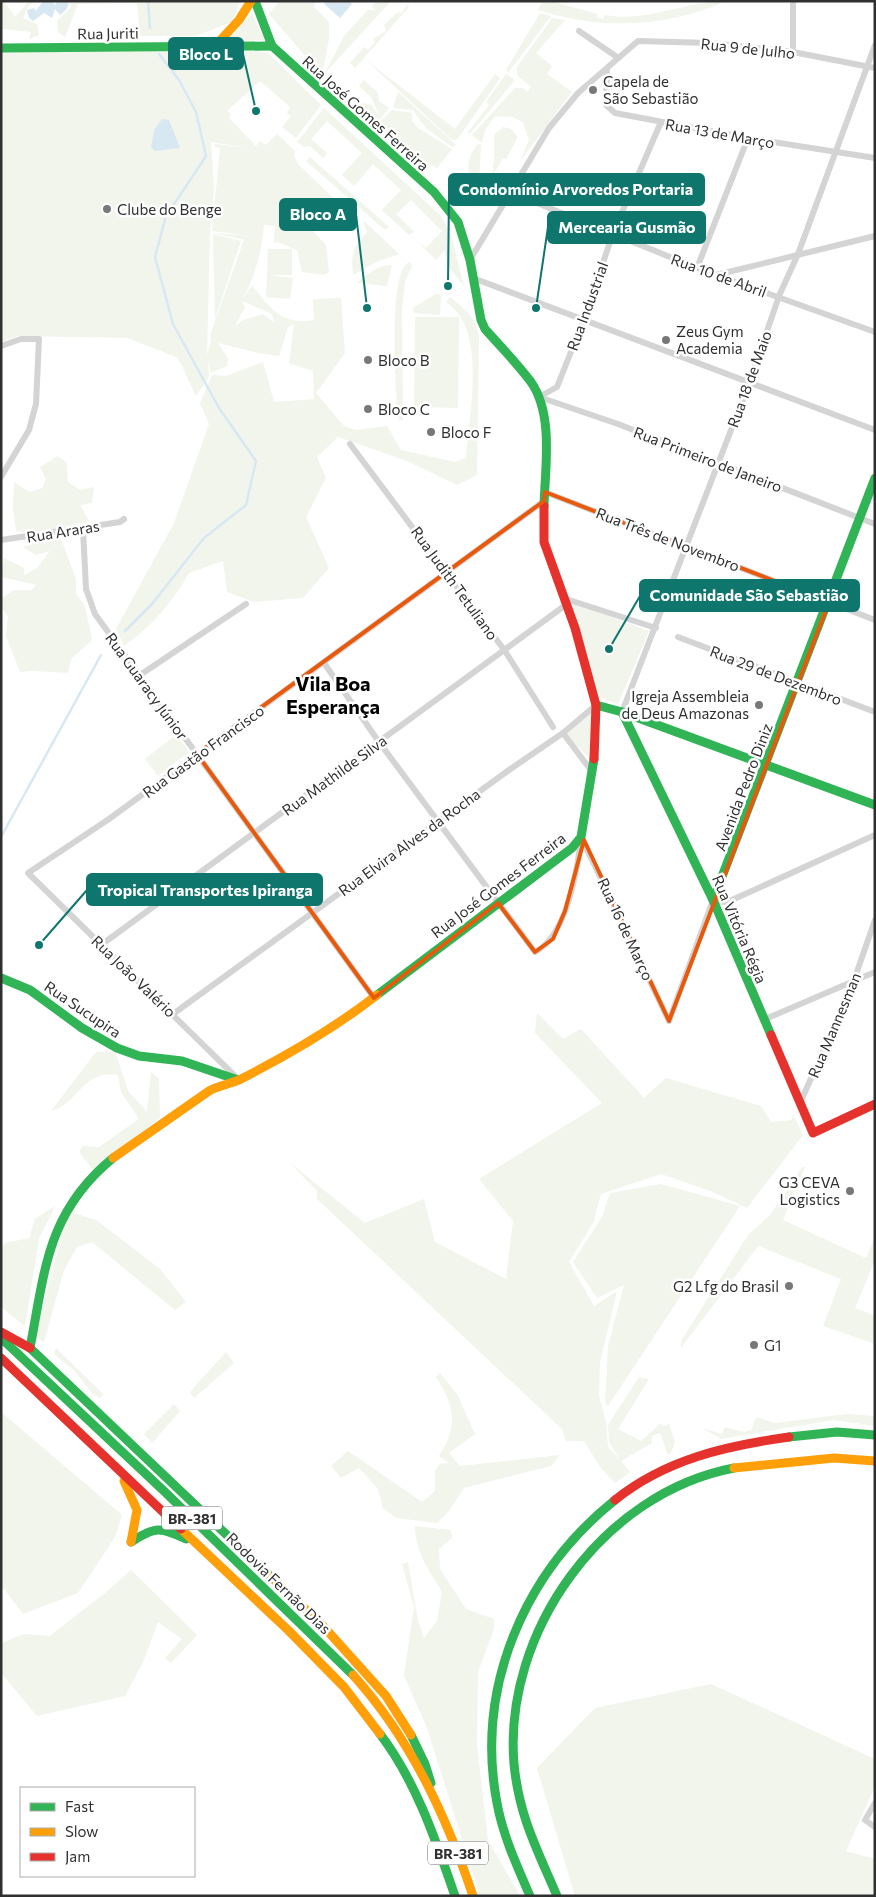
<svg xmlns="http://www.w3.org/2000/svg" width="876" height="1897" viewBox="0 0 876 1897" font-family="Commissioner,sans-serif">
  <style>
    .green { fill: #f1f5ec; fill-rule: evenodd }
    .water { fill: #d8e8f3 }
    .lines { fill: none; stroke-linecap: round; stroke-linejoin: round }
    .stream { stroke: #d8e8f3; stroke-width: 2.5 }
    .street { stroke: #d4d4d4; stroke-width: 6 }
    .fast { stroke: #30b455; stroke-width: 9 }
    .slow { stroke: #ff9f0a; stroke-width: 9 }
    .jam { stroke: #e5322d; stroke-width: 9 }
    .marked { fill: none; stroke: #e8590c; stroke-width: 4; stroke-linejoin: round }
    .poi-dot { fill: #787878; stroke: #fff; stroke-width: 2 }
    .labels { text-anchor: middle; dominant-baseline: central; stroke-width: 5; stroke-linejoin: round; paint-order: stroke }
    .shield { fill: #fff; stroke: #6e6e6e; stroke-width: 1 }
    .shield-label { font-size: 14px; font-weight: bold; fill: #303030 }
    .street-label { font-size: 15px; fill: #303030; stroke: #fff }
    .poi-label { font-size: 15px; fill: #303030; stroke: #fff; text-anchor: start }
    .district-label { font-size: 20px; font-weight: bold; fill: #000; stroke: #fff }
    .leader { fill: none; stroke: #0f766e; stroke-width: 2 }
    .callout-dot { fill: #0f766e; stroke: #fff; stroke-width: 2 }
    .callout { fill: #0f766e; stroke: #0f766e; stroke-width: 2 }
    .callout-label { font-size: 16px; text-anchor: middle; font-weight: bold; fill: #fff }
  </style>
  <rect width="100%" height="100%" fill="#fff"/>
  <g class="green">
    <polygon points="1,1 4,1 15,17 29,1 36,1 29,5 23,18 37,24 39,35 29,39 31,32 1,29"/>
    <polygon points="69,1 240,1 232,22 196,36 140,36 137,3 78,4 65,37 58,32 57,21 71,7"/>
    <polygon points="279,1 316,1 314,7 329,22 329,39 322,75 269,14"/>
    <polygon points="377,1 391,1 325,73 344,36 368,10 375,10 372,6"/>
    <path d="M542 1H551L597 14V18L603 19 605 15C647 23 685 1 726 1 667 28 599 30 538 10Z"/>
    <polygon points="407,5 409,7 355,68 350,63 364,47 368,50 375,42 373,39 386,31 384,25 398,12 401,14"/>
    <polygon points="252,13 264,40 226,42"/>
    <polygon points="540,13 551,16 508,73 506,70"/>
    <polygon points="552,18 565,20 536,53 552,66 547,74 572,92 520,161 529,140 523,122 512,117 495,116 485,130 482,143 472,135 515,88 523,88 527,92 531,87 517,75 517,67"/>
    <path d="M173 51 176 59 177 53 254 51 268 53 321 105 296 138 282 127 291 116 287 113 290 107 260 81 227 111 231 114 229 118 256 146 260 141 266 145 277 134 295 151 294 156 298 164 334 199 307 225 326 245 329 272 324 275 302 272 297 250 278 242 274 243 275 226 264 225C262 249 255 280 241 300L252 286C273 310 280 325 314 320L313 299 341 298 345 353 316 393 344 426 356 430 387 426 401 450 455 462 466 458C469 414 488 329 446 302L450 297C465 309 475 317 479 336L477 475 457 485 407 461 338 437 317 457 326 478 306 517 329 568 303 598 254 602 227 592 223 561 189 573C172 603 152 626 124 646L116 629 174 523 209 424 200 403 212 375 226 376 263 362 274 402 314 399 313 371 289 363 294 324 288 327 279 356 258 353 218 343 228 358 227 366 211 373 208 360 209 377 196 396 178 358 128 338 18 336 1 342V52ZM211 142 248 148 215 144V147L220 148 212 231 251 236 214 233 244 240 210 335 211 341 207 355 210 232 214 187ZM242 301 272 314 274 322 263 314 243 320 235 326 245 307Z"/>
    <polygon points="366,60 455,129 495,74 500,78 457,140 452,140"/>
    <polygon points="506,74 515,80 470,134 468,132 489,105 486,102"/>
    <polygon points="364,80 378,93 379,101 389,108 380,119 381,121 392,110 412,113 412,121 418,128 452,149 437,168 432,165 423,172 356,109 362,103 372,105 379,117 372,98 359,86"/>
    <polygon points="398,92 456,145 452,147 426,128 413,110 393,108"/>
    <polygon points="324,108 441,216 451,235 464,286 447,265 445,250 436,260 417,241 426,248 442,231 411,200 396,214 414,232 409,235 382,210 401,190 373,164 354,186 342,175 362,153 327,121 311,139 327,153 323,158 310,146 304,147 297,142"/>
    <polygon points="503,127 511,129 518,137 506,159 503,158 492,177 494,159 494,135"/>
    <path d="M478 144 481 145 479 184 473 179 470 185C468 168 466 158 478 144Z"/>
    <polygon points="310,157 389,227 385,230 306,161"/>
    <path d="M365 222 399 254 376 262 353 275C351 253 352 249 367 232L363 223Z"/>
    <polygon points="213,234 241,241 215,319"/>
    <polygon points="268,249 292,249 292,275 270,275 293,278 290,299 266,297"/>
    <path d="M410 262 412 266 405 281 402 310 403 421 398 418C396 395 387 267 410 262Z"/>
    <path d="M392 265 387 286 357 283C366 274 378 265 392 265Z"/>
    <polygon points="437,293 441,296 440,315 414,313 413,308"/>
    <polygon points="415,317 459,317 458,408 414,407"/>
    <polygon points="58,456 67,463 68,482 80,490 94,487 92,503 80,505 89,521 40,534 16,531 13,508 14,482 29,492 42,488 46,479 40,467"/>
    <polygon points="53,538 61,539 76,579 76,594 85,606 92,640 71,659 68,673 32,671 20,672 6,636 8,616 1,608 1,599 14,590 31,590 37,585 1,577 4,558 24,568 24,575 37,568 50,551 36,555 23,547"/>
    <polygon points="570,602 649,631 618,704 597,696"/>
    <polygon points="591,712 591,760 566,735"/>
    <polygon points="176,735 189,752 158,776 145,759"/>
    <polygon points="537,1013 563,1039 581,1029 644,1098 666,1078 761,1106 771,1122 792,1120 793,1114 803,1135 747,1208 713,1192 661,1174 601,1194 594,1221 569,1262 594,1306 617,1291 600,1362 599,1396 606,1422 608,1447 619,1459 609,1441 608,1425 639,1377 649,1379 618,1429 641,1441 661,1423 663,1427 669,1424 675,1442 671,1453 668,1455 660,1433 652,1436 652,1443 621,1461 630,1472 615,1483 600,1467 584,1441 566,1441 562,1429 317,1199 317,1191 290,1163 365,1223 424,1199 435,1242 506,1279 513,1221 479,1179 602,1103 535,1033"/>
    <path d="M115 1051 128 1091 147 1112 151 1072 159 1079 160 1118 93 1170 79 1152 83 1146 99 1147 139 1119 121 1092 118 1075C82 1069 78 1105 51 1111L96 1052Z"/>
    <polygon points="802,1167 805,1167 783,1220 866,1258 875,1237 875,1260 855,1308 875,1316 875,1344 823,1326 841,1279 758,1246 681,1348 681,1341 748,1235 771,1214"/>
    <polygon points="661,1184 740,1206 608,1406 605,1402 608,1346 624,1285 597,1298 573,1262 602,1217 610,1193"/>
    <polygon points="55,1206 39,1239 25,1326 1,1307 1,1251 5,1243 29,1238 35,1219"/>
    <polygon points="68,1211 96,1220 160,1269 186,1302 175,1310 92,1242 77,1247 64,1270 44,1342 35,1337"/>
    <polygon points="56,1348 104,1395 99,1398 92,1393 74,1370 54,1354"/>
    <polygon points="226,1352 234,1363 194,1398 190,1392"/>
    <path d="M440 1373 457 1394 475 1434 449 1453 460 1466 560 1455 551 1466 464 1488 449 1511 437 1523 396 1518 383 1508 378 1489 359 1468 341 1478 331 1466 348 1451 422 1502 435 1491V1471L439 1464 449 1463 439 1456C459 1425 455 1407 436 1377Z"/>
    <polygon points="174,1404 180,1411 152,1443 144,1434"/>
    <polygon points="1,1412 122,1515 115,1537 78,1593 23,1614 1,1585"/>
    <polygon points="847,1414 875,1416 875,1426 834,1420 721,1439 702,1428 722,1434 725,1427 744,1432 751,1430 756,1417 775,1423"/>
    <path d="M415 1526 451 1530 452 1538 439 1549 440 1569 466 1609 494 1619V1629L478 1672 477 1745 488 1840 520 1896H480L426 1725 404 1676 414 1607 402 1564 408 1562 418 1621 424 1638 437 1621 442 1592C429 1570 415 1552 415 1526Z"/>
    <polygon points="131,1570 197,1635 171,1663 165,1658 182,1639 158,1622 144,1660 125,1696 37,1716 3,1675 1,1676 1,1643 24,1634 50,1636 105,1593"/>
    <polygon points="711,1684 875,1759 875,1786 846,1851 875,1859 875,1896 575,1896 537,1768 595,1708"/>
  </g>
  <g class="water">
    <polygon points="43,1 53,1 55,6 56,1 67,1 69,4 66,10 60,15 55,9 52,18 44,13 33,21 29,18 27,10 34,8 36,11"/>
    <polygon points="327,1 349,1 352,4 340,18 324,4"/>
    <polygon points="162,119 169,120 180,148 155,151 151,147 154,130"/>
  </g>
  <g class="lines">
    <g class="stream">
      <polyline points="148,1 150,28"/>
      <polyline points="125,631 152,604 204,538 246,505 256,461 219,408 173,324 155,257 166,216 206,156 196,112 179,80 159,54"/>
      <polyline points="1,837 101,655"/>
    </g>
    <g class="street">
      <polyline points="579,31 617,57"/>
      <polyline points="793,52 793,1"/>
      <polyline points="607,69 606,105 615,113 748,138 875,158"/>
      <polyline points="510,192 697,268 875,332"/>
      <polyline points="470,260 549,128 578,93 638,41 710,43 793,52 875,68"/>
      <polyline points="697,268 748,138"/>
      <polyline points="716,275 875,236"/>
      <polyline points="473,278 875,430"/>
      <polyline points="1,346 21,339 39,339 36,404 29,430 1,477"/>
      <polyline points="539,397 618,424 875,524"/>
      <polyline points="539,397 557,387 584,319 613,233 661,122"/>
      <polyline points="350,444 505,651 553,727"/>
      <polyline points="545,492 875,620"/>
      <polyline points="83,529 86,589 95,614 374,998"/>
      <polyline points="1,540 120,522 124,519"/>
      <polyline points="563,598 656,628"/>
      <polyline points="678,637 875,712"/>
      <path d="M324 663 379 742 535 952C567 935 577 872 581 838"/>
      <polyline points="140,675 246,604"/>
      <polyline points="622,712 750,381 779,296 798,254 875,45"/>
      <polyline points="563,733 593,773"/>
      <polyline points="581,837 669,1021"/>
      <polyline points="101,945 567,604"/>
      <polyline points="173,1014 509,770 563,733 596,705"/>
      <polyline points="763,1020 875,972"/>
      <polyline points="669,1021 713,900 724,902 732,900 875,835"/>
      <polyline points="237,1078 28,873 109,819 544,501"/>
      <polyline points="801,1101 853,983 875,920"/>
      <polyline points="875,1803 865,1820 875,1827"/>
    </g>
    <g class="fast">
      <path d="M255 1 272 46 434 192 458 222 470 260 481 320 485 329C500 346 517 363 531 382 554 415 545 468 544 506"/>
      <polyline points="1,48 272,46"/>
      <polyline points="596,705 622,712 875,805"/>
      <polyline points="622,712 713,900 771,1035"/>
      <polyline points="713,900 875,478"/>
      <polyline points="1,978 30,990 82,1028 117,1048 139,1056 182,1061 238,1080"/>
      <polyline points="377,995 572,848 581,837 594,759"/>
      <path d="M113 1158C47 1212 45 1270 30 1348L271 1577"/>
      <polyline points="1,1338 165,1492 353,1675"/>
      <polyline points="789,1437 837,1432 875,1435"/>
      <path d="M131 1542C155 1526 161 1527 186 1539"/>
      <path d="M380 1734C416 1781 436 1841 455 1896"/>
      <polyline points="411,1735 425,1764 431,1783"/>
      <path d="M530 1896C517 1866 503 1836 497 1803 475 1687 524 1573 615 1500"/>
      <path d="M557 1896C537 1849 519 1816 514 1764 503 1633 602 1493 734 1468"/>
    </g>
    <g class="slow">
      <polyline points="215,46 239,20 251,1"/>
      <path d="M113 1158 209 1091C220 1085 231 1084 241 1079 288 1055 336 1027 377 995"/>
      <polyline points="734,1468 834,1458 875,1461"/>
      <polyline points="124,1481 137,1510 131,1542"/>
      <polyline points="181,1529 289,1631 344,1687 380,1734"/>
      <polyline points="271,1577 324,1627 386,1696 411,1735"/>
      <path d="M353 1675C410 1738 446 1815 473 1896"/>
    </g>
    <g class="jam">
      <polyline points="544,506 544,542 575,628 596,705 594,759"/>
      <polyline points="771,1035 813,1133 875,1104"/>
      <polyline points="1,1332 30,1348"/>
      <polyline points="1,1358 181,1529"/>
      <path d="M615 1500C666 1459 726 1446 789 1437"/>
    </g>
  </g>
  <path class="marked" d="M545 492 829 602 669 1021 584 840 565 911 553 939 535 952 498 903 374 998 197 754 544 501Z"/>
  <g class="poi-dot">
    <circle cx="593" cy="90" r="5"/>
    <circle cx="107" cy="209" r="5"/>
    <circle cx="666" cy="340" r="5"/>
    <circle cx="368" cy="360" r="5"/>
    <circle cx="368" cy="409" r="5"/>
    <circle cx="431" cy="432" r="5"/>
    <circle cx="759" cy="705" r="5"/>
    <circle cx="850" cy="1191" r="5"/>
    <circle cx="789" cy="1286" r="5"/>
    <circle cx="754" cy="1345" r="5"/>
  </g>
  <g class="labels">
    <g class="shield">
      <rect x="162" y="1506.5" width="60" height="23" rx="4"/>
      <rect x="428" y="1841.5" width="60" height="23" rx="4"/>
    </g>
    <g class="shield-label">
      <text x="192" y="1518">BR-381</text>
      <text x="458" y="1853">BR-381</text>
    </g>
    <g class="street-label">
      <text transform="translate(108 33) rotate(-1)">Rua Juriti</text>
      <text transform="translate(748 48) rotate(6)">Rua 9 de Julho</text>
      <text transform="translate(366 113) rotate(42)">Rua José Gomes Ferreira</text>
      <text transform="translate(720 133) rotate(10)">Rua 13 de Março</text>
      <text transform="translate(719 275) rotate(20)">Rua 10 de Abril</text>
      <text transform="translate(587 306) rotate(-70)">Rua Industrial</text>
      <text transform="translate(749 379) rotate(-70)">Rua 18 de Maio</text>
      <text transform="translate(708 459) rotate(21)">Rua Primeiro de Janeiro</text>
      <text transform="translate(63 531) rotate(-9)">Rua Araras</text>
      <text transform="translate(668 539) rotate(21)">Rua Três de Novembro</text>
      <text transform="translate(455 583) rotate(54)">Rua Judith Tetuliano</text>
      <text transform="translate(776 675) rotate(21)">Rua 29 de Dezembro</text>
      <text transform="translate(147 686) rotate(54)">Rua Guaracy Júnior</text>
      <text transform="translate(203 751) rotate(-36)">Rua Gastão Francisco</text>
      <text transform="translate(334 775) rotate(-36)">Rua Mathilde Silva</text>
      <text transform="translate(743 787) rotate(-69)">Avenida Pedro Diniz</text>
      <text transform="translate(409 842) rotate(-36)">Rua Elvira Alves da Rocha</text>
      <text transform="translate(498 885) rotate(-37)">Rua José Gomes Ferreira</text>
      <text transform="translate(626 929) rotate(65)">Rua 16 de Março</text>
      <text transform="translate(740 929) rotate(67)">Rua Vitória Régia</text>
      <text transform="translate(134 976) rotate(44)">Rua João Valério</text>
      <text transform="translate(83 1009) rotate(34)">Rua Sucupira</text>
      <text transform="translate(834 1025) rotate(-67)">Rua Mannesman</text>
      <text transform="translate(279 1583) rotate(44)">Rodovia Fernão Dias</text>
    </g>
    <g class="poi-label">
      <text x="603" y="81">Capela de<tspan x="603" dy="17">São Sebastião</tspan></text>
      <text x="117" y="209">Clube do Benge</text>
      <text x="676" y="331">Zeus Gym<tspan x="676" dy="17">Academia</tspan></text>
      <text x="378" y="360">Bloco B</text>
      <text x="378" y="409">Bloco C</text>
      <text x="441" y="432">Bloco F</text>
      <text x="749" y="696" text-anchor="end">Igreja Assembleia<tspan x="749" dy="17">de Deus Amazonas</tspan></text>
      <text x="840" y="1182" text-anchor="end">G3 CEVA<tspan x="840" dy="17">Logistics</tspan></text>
      <text x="779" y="1286" text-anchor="end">G2 Lfg do Brasil</text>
      <text x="764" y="1345">G1</text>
    </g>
    <g class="district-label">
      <text x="333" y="683">Vila Boa<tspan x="333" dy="23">Esperança</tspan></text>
    </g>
  </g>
  <path class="leader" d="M256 111L243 54M448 286L449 190M367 308L356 214M536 308L548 227M609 649L640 596M39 945L87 890"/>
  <g class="callout-dot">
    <circle cx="256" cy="111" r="5"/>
    <circle cx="448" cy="286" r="5"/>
    <circle cx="367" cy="308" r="5"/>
    <circle cx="536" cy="308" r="5"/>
    <circle cx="609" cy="649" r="5"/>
    <circle cx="39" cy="945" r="5"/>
  </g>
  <g class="callout">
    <rect x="169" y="38" width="74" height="31" rx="5"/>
    <rect x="449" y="174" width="255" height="31" rx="5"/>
    <rect x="280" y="199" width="76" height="31" rx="5"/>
    <rect x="548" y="212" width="157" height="31" rx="5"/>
    <rect x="640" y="580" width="219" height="31" rx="5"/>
    <rect x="87" y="874" width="235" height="31" rx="5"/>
  </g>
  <g class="callout-label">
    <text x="206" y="60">Bloco L</text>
    <text x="576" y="195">Condomínio Arvoredos Portaria</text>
    <text x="318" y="220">Bloco A</text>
    <text x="627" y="233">Mercearia Gusmão</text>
    <text x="749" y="601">Comunidade São Sebastião</text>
    <text x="205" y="896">Tropical Transportes Ipiranga</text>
  </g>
  <rect width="876" height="1897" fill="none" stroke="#303030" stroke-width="5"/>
  <rect x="20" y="1787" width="175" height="90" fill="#ffffff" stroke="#acacac"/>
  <rect x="30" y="1803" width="25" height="8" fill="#30b455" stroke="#acacac"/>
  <text x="65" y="1812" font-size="15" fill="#303030">Fast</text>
  <rect x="30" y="1828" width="25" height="8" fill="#ff9f0a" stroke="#acacac"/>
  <text x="65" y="1837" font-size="15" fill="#303030">Slow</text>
  <rect x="30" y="1853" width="25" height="8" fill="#e5322d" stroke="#acacac"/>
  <text x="65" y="1862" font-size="15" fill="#303030">Jam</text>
</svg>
